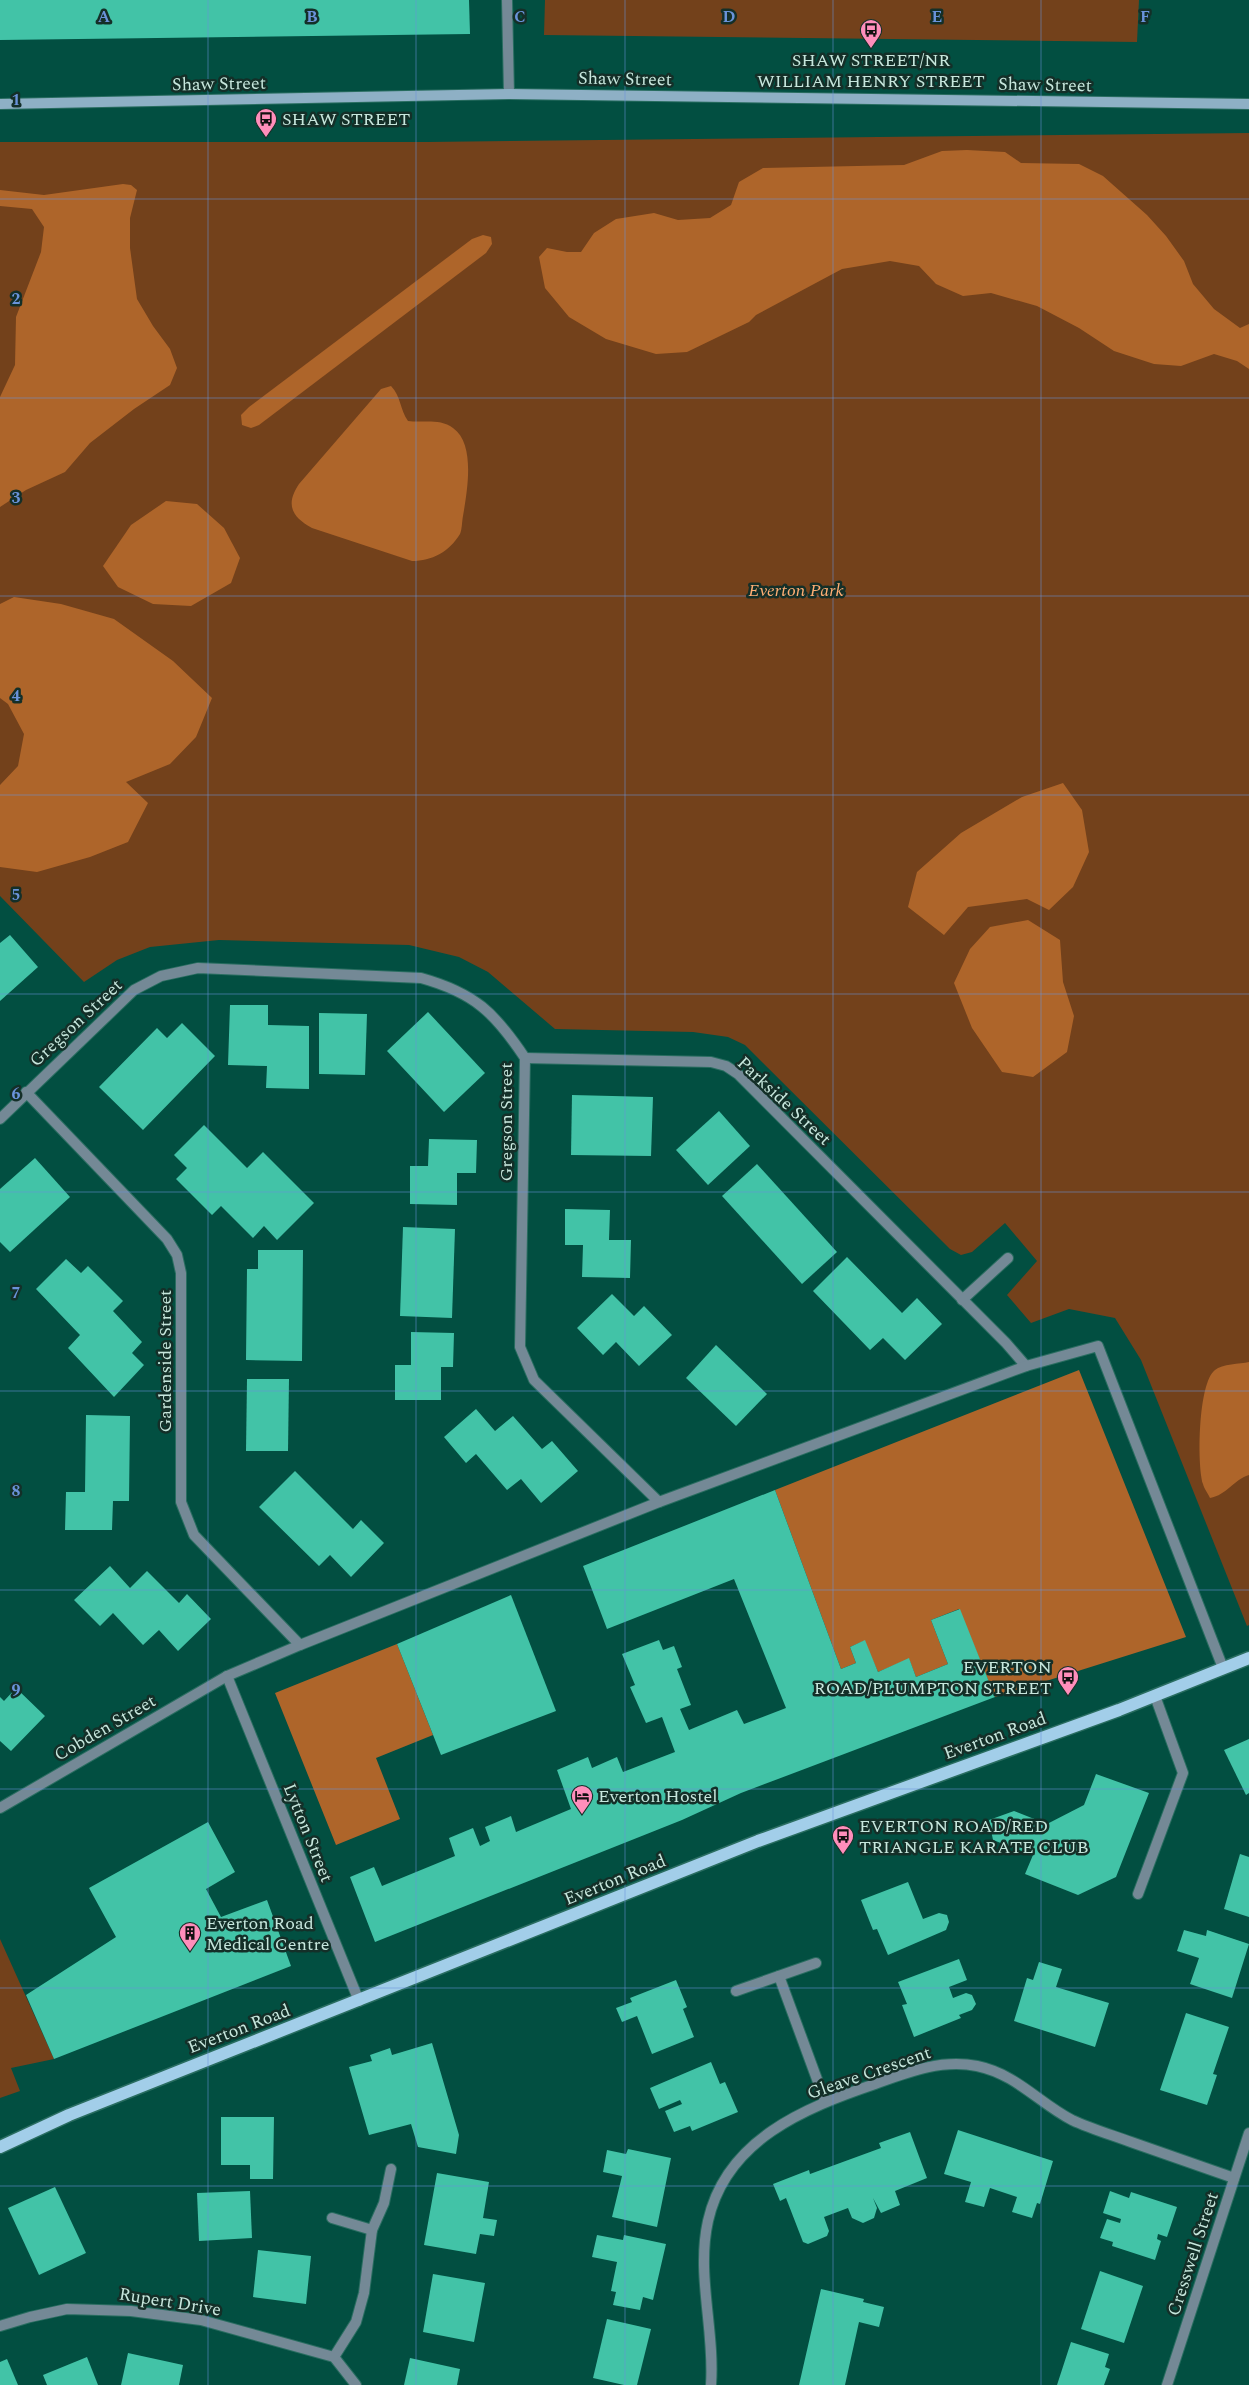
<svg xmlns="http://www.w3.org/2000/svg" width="1249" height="2385" viewBox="0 0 1249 2385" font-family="Spectral,serif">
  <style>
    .green { fill: #73411b }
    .forest { fill: #ae652a }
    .building { fill: #42c3a7 }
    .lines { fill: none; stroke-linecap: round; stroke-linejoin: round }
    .lane-casing { stroke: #296d60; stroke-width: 12 }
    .street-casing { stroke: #296d60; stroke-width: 12 }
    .secondary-casing { stroke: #296d60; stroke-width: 12 }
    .primary-casing { stroke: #296d60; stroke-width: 15 }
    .lane { stroke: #748996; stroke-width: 10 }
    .street { stroke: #748996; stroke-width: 10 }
    .secondary { stroke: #8eb0c5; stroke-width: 10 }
    .primary { stroke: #a2cee9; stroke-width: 12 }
    .grid { fill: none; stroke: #6a93da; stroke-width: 1; stroke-opacity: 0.55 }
    .labels { text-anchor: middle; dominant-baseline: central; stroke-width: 5; stroke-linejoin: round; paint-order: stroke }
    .poi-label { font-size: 18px; fill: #c7e7dd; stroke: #142f28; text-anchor: start }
    .street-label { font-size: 18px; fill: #c7e7dd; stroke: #142f28 }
    .park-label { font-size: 18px; font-style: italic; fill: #feae74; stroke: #142f28 }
    .grid-label { font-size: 16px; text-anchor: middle; font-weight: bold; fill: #6a93da; stroke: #142f28; stroke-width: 5; stroke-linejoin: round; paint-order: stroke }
  </style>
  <rect width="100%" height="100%" fill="#024f41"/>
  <g class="green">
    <polygon points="545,0 1139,0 1137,42 544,35"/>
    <polygon points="1249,133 1249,1625 1247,1626 1141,1360 1115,1318 1069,1309 1031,1323 1007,1295 1037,1261 1005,1223 972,1252 961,1255 950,1249 745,1045 728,1037 693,1032 555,1029 488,972 459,957 409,945 219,940 150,947 117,960 84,982 0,896 0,142 427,142"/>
    <polygon points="0,1939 54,2059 11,2068 20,2091 0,2098"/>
  </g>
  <g class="forest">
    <polygon points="967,150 1005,152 1021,163 1079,164 1103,176 1147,215 1166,236 1184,261 1193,284 1214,309 1240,328 1249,324 1249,369 1237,361 1214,354 1181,366 1154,364 1114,351 1079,328 1037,306 991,293 963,296 936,284 919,266 890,261 842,269 756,315 749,322 687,352 656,354 606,339 569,317 545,288 539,257 547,248 567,252 581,252 594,233 616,219 654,213 678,220 710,218 731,205 739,182 763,168 904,165 942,151"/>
    <polygon points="123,184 131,185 137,190 130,218 130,248 137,299 153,326 170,349 177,368 170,385 134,409 90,443 65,472 26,490 0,507 0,397 15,365 16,317 41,252 44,227 32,209 0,206 0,190 44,195"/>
    <polygon points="483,235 491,237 492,244 486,253 259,425 251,428 242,425 241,415 249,407 472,239"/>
    <path d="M391 386C401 396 400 410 408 421 423 423 440 418 453 428 476 444 467 492 463 516 462 521 462 530 460 534 449 552 432 561 412 561L312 528C292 517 285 505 299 484L381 389Z"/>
    <polygon points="166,501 197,504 224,528 240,558 231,583 191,606 153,604 118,587 103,566 131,525"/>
    <polygon points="14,597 61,604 114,619 173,661 212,698 196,737 170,764 126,782 148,803 128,842 90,857 37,872 0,867 0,785 18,766 24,734 8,704 0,698 0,604"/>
    <polygon points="1063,783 1082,810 1089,852 1073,887 1049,910 1027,899 968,907 944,935 908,907 917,872 961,833 1022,797"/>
    <polygon points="1028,920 1060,940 1063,982 1074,1016 1067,1052 1033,1077 1002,1072 972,1028 954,983 970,949 990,927"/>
    <path d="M1249 1362V1475C1233 1480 1227 1495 1210 1498 1208 1493 1204 1489 1203 1484 1197 1464 1198 1383 1215 1370 1222 1364 1240 1364 1249 1362Z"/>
    <polygon points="1079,1370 1186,1637 995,1697 959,1609 931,1620 948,1664 916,1677 909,1659 878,1672 864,1641 850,1647 856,1663 841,1669 775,1490"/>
    <polygon points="397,1644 433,1735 376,1758 400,1819 336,1845 275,1693"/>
  </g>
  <g class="building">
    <polygon points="0,0 469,0 470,34 0,40"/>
    <polygon points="10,935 38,967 0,1001 0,943"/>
    <polygon points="230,1005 268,1005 268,1025 309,1026 309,1089 266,1088 267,1066 228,1065"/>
    <polygon points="428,1012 485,1073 444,1112 387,1051"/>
    <polygon points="319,1013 367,1014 365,1075 319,1074"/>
    <polygon points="182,1023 215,1056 143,1130 99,1087 157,1028 167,1038"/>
    <polygon points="572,1095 653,1097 651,1156 571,1155"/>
    <polygon points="719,1111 750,1146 708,1185 676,1150"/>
    <polygon points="204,1125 247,1168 263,1152 314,1203 277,1240 264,1226 253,1238 221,1206 212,1215 176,1179 187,1168 174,1155"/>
    <polygon points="429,1139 477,1140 476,1173 457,1173 457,1205 410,1204 410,1166 428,1166"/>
    <polygon points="35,1158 70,1197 10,1252 0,1242 0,1189"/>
    <polygon points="757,1164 837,1252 802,1284 722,1196"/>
    <polygon points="565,1209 610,1210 609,1240 631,1240 630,1278 582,1277 583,1245 565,1245"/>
    <polygon points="403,1227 455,1229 452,1318 400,1316"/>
    <polygon points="258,1250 303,1250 302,1361 246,1360 247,1269 258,1269"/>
    <polygon points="847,1257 902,1313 917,1298 942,1324 905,1360 883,1338 870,1350 813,1291"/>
    <polygon points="66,1259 81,1273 88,1266 123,1301 113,1311 142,1342 132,1353 144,1365 114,1397 68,1348 80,1335 36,1289"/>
    <polygon points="612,1294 634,1316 644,1306 672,1335 639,1366 616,1342 603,1355 577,1328"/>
    <polygon points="411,1332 454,1333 453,1367 441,1367 441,1400 395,1400 395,1365 411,1365"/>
    <polygon points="716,1345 767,1394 736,1426 686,1378"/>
    <polygon points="247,1379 289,1379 288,1451 246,1451"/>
    <polygon points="476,1409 495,1431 513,1416 542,1449 552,1441 578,1471 541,1503 521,1479 507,1490 476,1454 466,1463 444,1437"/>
    <polygon points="86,1415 130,1416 129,1501 113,1501 112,1530 65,1530 66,1492 85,1492"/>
    <polygon points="295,1471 353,1529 361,1520 384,1543 351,1577 330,1555 319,1566 259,1507"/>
    <polygon points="775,1490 841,1669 856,1663 850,1647 865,1640 878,1672 909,1658 916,1677 948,1664 931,1620 960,1609 995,1697 741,1793 682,1820 375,1942 350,1877 374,1867 382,1886 455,1856 449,1838 473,1828 480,1846 490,1841 485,1827 511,1816 516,1832 571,1809 557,1770 588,1757 592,1768 617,1757 623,1772 675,1752 662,1717 646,1723 630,1687 635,1685 622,1654 659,1640 663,1650 674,1646 682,1667 677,1669 691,1705 680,1709 689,1730 737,1710 744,1724 786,1708 734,1579 607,1629 583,1566"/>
    <polygon points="110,1566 130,1588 147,1571 179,1603 187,1594 211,1619 178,1651 159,1630 143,1645 113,1613 100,1626 74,1600"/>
    <polygon points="511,1595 556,1711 441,1755 397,1644"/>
    <polygon points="16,1688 45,1716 11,1751 0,1741 0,1697 4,1701"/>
    <polygon points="1249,1739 1249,1793 1246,1795 1224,1750"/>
    <polygon points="1096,1774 1149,1793 1116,1877 1078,1895 1025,1874 1033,1855 993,1840 989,1820 1014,1811 1047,1824 1084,1805"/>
    <polygon points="208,1822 235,1872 206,1889 221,1917 267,1900 291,1966 54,2059 26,1995 116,1937 89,1888"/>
    <polygon points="1240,1854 1249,1857 1249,1917 1224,1909"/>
    <polygon points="908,1882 923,1919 939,1913 947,1915 949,1922 946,1930 888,1955 877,1929 873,1930 861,1900"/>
    <polygon points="1184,1930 1206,1936 1207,1930 1249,1944 1232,1998 1190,1984 1199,1958 1177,1951"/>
    <polygon points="959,1959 967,1980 949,1987 953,1998 966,1993 972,1995 976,2004 972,2010 959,2015 961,2018 914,2037 902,2005 907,2004 898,1982"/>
    <polygon points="1039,1962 1062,1969 1056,1987 1109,2003 1095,2047 1014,2021 1027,1978 1033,1980"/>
    <polygon points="676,1980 687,2007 683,2009 694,2037 652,2054 637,2016 622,2022 616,2008 632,2002 630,1998"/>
    <polygon points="1186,2013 1229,2027 1213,2074 1217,2075 1207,2105 1160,2090"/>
    <polygon points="432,2043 459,2135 456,2154 418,2147 411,2124 369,2135 349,2067 372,2061 370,2055 390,2048 392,2055"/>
    <polygon points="711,2062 720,2084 725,2082 738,2112 692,2131 690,2126 674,2132 665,2111 682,2104 680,2100 659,2109 650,2088"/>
    <polygon points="221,2117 274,2117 273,2179 250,2179 250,2165 221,2165"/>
    <polygon points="958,2130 1053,2161 1040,2204 1037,2203 1032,2218 1012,2212 1017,2197 990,2188 984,2207 965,2202 971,2182 944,2174"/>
    <polygon points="910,2132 927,2178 895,2191 900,2205 881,2213 873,2198 877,2208 874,2218 863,2223 852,2218 848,2208 824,2217 829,2231 827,2236 808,2244 803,2242 786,2198 780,2201 773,2184 809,2170 810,2174 881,2148 879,2143"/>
    <polygon points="628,2149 671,2158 657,2227 612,2217 622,2176 603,2172 607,2150 626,2154"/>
    <polygon points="437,2173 489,2182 483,2218 497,2220 494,2236 480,2234 476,2254 424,2245"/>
    <polygon points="55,2187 86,2253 39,2275 8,2208"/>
    <polygon points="250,2191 252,2238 199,2241 197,2193"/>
    <polygon points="1110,2191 1129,2198 1131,2192 1177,2207 1167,2237 1158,2234 1157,2239 1161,2241 1155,2260 1112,2246 1113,2242 1100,2238 1107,2219 1120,2223 1121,2219 1103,2213"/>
    <polygon points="597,2235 623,2240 624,2235 666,2244 653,2300 643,2297 640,2310 613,2305 616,2292 611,2291 617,2262 592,2257"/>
    <polygon points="258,2250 311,2256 306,2304 253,2297"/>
    <polygon points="1100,2271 1143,2286 1124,2343 1081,2329"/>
    <polygon points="433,2274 485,2283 474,2342 423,2332"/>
    <polygon points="821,2289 864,2299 863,2302 884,2307 879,2327 859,2322 845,2385 799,2385"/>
    <polygon points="607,2319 651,2329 637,2385 624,2385 593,2378"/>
    <polygon points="1071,2342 1109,2354 1105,2367 1110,2369 1104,2385 1057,2385"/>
    <polygon points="128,2353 183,2365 179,2385 121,2385"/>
    <polygon points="87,2357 98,2385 47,2385 43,2375"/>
    <polygon points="410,2358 460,2369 457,2385 404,2385"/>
    <polygon points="7,2359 18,2385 0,2385 0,2362"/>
  </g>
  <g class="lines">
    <g class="lane-casing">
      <polyline id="lane" points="1138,1894 1183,1773 1155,1696"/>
    </g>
    <g class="street-casing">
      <g id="street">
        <polyline points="507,0 509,94"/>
        <polyline points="525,1058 711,1062 726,1066 738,1074 1006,1343 1026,1366"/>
        <polyline points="26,1092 167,1239 177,1255 181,1273 181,1502 194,1535 300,1645"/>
        <path d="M0 1119 134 990 161 976 198 968 421 978C475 993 495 1013 525 1058L520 1347 534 1380 659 1502"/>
        <polyline points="962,1300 1008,1258"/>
        <polyline points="227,1676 359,2001"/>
        <polyline points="0,1808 227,1676 300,1645 659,1502 1026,1366 1098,1346 1223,1668"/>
        <polyline points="779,1976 825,2101"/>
        <polyline points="736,1991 816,1963"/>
        <polyline points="332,2218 372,2230"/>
        <polyline points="0,2326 30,2317 67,2309 131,2311 201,2320 334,2357 356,2385"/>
        <polyline points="334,2357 356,2322 364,2293 372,2230 384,2203 391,2169"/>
        <path d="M711 2385C715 2330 696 2275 708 2221 726 2140 804 2108 875 2084 908 2072 941 2059 977 2066 1016 2074 1039 2103 1072 2120 1091 2129 1112 2135 1131 2142 1165 2154 1200 2166 1234 2178"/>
        <polyline points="1167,2385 1249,2133"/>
      </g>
    </g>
    <g class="secondary-casing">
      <polyline id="secondary" points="0,104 509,94 1249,104"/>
    </g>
    <g class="primary-casing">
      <polyline id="primary" points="0,2147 69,2115 758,1841 1119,1710 1249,1658"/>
    </g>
    <use href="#lane" class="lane"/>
    <use href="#street" class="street"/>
    <use href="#secondary" class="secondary"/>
    <use href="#primary" class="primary"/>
  </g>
  <path class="grid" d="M208 0V2385M416 0V2385M625 0V2385M833 0V2385M1041 0V2385M0 199H1249M0 398H1249M0 596H1249M0 795H1249M0 994H1249M0 1192H1249M0 1391H1249M0 1590H1249M0 1789H1249M0 1988H1249M0 2186H1249"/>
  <defs>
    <g id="bus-pin" transform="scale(1.125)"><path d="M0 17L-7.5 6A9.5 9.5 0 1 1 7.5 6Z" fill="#ff8ebb" stroke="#142f28"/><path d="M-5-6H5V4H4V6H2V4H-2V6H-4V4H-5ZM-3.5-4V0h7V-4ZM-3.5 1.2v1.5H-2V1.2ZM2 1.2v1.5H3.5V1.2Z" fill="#111"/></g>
    <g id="hotel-pin" transform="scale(1.125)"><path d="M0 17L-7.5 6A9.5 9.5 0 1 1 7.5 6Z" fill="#ff8ebb" stroke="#142f28"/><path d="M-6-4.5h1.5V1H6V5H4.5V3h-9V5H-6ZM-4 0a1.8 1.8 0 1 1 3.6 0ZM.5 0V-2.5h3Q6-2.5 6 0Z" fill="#111"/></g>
    <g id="building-pin" transform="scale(1.125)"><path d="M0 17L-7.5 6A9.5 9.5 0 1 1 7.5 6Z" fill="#ff8ebb" stroke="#142f28"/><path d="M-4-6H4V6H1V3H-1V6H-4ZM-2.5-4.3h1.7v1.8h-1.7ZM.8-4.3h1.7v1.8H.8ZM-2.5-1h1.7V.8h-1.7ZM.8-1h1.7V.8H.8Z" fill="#111"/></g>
  </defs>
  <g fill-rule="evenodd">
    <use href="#bus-pin" x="871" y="30"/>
    <use href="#bus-pin" x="266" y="119"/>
    <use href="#bus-pin" x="1068" y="1677"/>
    <use href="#hotel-pin" x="582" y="1796"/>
    <use href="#bus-pin" x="843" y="1836"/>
    <use href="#building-pin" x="190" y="1933"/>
  </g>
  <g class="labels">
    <g class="poi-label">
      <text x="871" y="60" text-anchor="middle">SHAW STREET/NR<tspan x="871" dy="21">WILLIAM HENRY STREET</tspan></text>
      <text x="282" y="119">SHAW STREET</text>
      <text x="1052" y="1667" text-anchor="end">EVERTON<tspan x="1052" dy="21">ROAD/PLUMPTON STREET</tspan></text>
      <text x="598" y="1796">Everton Hostel</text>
      <text x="859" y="1826">EVERTON ROAD/RED<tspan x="859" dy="21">TRIANGLE KARATE CLUB</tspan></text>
      <text x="206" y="1923">Everton Road<tspan x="206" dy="21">Medical Centre</tspan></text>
    </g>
    <g class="street-label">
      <text transform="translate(625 79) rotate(1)">Shaw Street</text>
      <text transform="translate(219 84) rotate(-1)">Shaw Street</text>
      <text transform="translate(1045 85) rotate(1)">Shaw Street</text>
      <text transform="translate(76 1023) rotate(-43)">Gregson Street</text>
      <text transform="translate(784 1101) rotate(43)">Parkside Street</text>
      <text transform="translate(506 1122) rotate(-90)">Gregson Street</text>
      <text transform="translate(165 1361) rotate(-90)">Gardenside Street</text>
      <text transform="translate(105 1728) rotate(-30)">Cobden Street</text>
      <text transform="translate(995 1736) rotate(-20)">Everton Road</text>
      <text transform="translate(308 1833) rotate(68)">Lytton Street</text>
      <text transform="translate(615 1880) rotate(-22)">Everton Road</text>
      <text transform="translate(239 2029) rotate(-21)">Everton Road</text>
      <text transform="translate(869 2073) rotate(-19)">Gleave Crescent</text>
      <text transform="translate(1193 2254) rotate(-72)">Cresswell Street</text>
      <text transform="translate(170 2302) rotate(9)">Rupert Drive</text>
    </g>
    <g class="park-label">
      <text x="796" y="590">Everton Park</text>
    </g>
  </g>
  <g class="grid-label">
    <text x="104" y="22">A</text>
    <text x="312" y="22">B</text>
    <text x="520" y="22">C</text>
    <text x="729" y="22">D</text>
    <text x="937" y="22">E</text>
    <text x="1145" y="22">F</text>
    <text x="16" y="105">1</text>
    <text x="16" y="304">2</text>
    <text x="16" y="503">3</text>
    <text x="16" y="701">4</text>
    <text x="16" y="900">5</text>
    <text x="16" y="1099">6</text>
    <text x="16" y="1298">7</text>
    <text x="16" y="1496">8</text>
    <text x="16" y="1695">9</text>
  </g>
</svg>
